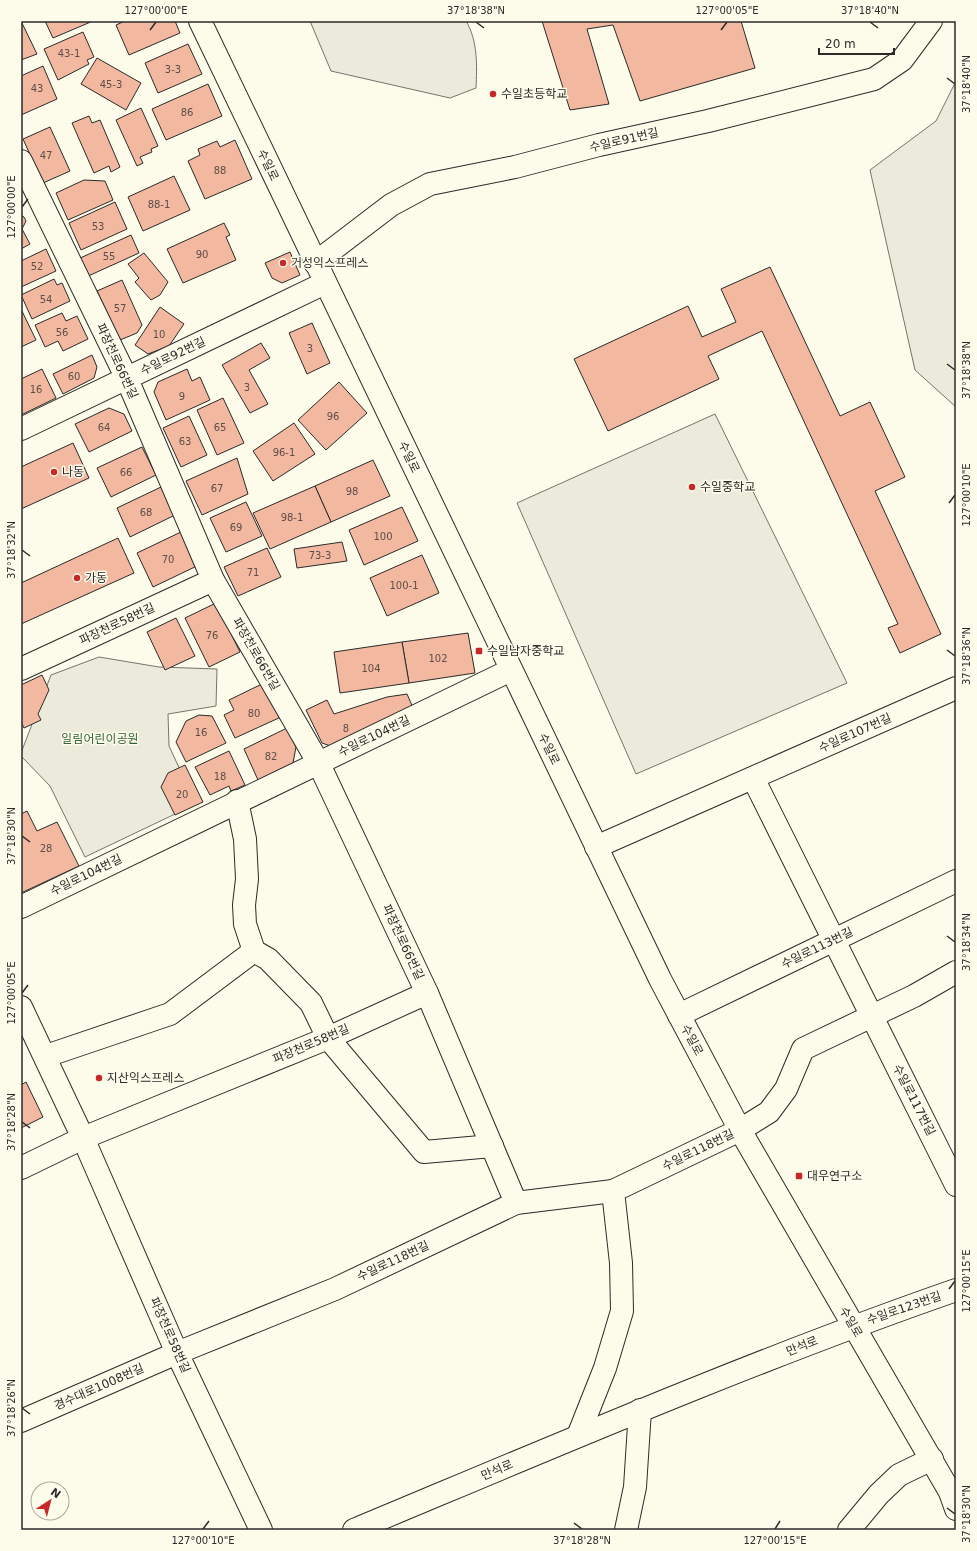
<svg xmlns="http://www.w3.org/2000/svg" width="977" height="1551" viewBox="0 0 977 1551" font-family="'DejaVu Sans','Noto Sans KR',sans-serif">
  <style>
    .green { fill: #ecebdb; stroke: #74746e }
    .building { fill: #f2b8a0; stroke: #2b2b2b }
    .lines { fill: none; stroke-linecap: round; stroke-linejoin: round }
    .minor-casing { stroke: #2b2b2b; stroke-width: 24 }
    .minor { stroke: #fdfbea; stroke-width: 22 }
    .ticks { fill: none; stroke: #2b2b2b; stroke-width: 1.5 }
    .poi-dot { fill: #c62828; stroke: #fdfbea; stroke-width: 1.5 }
    .labels { text-anchor: middle; dominant-baseline: central; stroke-width: 3; stroke-linejoin: round; paint-order: stroke }
    .number-label { font-size: 10px; fill: #5d4e48 }
    .poi-label { font-size: 12px; fill: #2b2b2b; stroke: #fdfbea; text-anchor: start }
    .street-label { font-size: 12px; fill: #2b2b2b; stroke: #fdfbea }
    .park-label { font-size: 12px; fill: #34623c; stroke: #fdfbea }
    .neatline { fill: none; stroke: #2b2b2b; stroke-width: 1.5 }
    .ticks-label { font-size: 10px; text-anchor: middle; fill: #2b2b2b }
  </style>
  <rect width="100%" height="100%" fill="#fdfbea"/>
  <g class="green">
    <path d="M310 21H466C478 41 477 66 476 88L450 98 331 71Z"/>
    <polygon points="956,81 956,407 915,370 870,170 936,121"/>
    <polygon points="715,414 847,683 636,774 517,503"/>
    <polygon points="99,657 159,667 217,669 216,706 168,714 169,746 196,804 85,857 50,786 21,756 21,753 51,675"/>
  </g>
  <g class="building">
    <polygon points="21,21 37,54 21,60"/>
    <polygon points="45,21 93,21 53,38"/>
    <polygon points="125,21 175,21 180,33 129,55 116,25"/>
    <polygon points="542,21 741,21 755,68 640,101 613,25 587,29 609,104 570,110"/>
    <polygon points="83,32 94,57 87,60 89,64 58,80 44,49"/>
    <polygon points="188,44 202,74 158,93 145,63"/>
    <polygon points="97,58 141,83 126,110 81,84"/>
    <polygon points="43,66 57,99 21,115 21,76"/>
    <polygon points="208,84 222,116 166,140 152,109"/>
    <polygon points="141,108 158,146 151,149 152,152 140,157 143,163 137,166 116,120"/>
    <polygon points="89,116 92,123 100,120 120,167 111,172 109,166 94,173 72,123"/>
    <polygon points="50,127 70,171 43,183 23,139"/>
    <polygon points="235,140 252,179 205,199 188,161 200,155 198,149 217,141 220,147"/>
    <polygon points="174,176 190,210 143,231 128,197"/>
    <polygon points="84,180 105,181 113,200 68,220 56,193"/>
    <polygon points="115,202 127,229 81,250 69,223"/>
    <polygon points="21,215 24,217 26,221 22,229 30,244 21,249"/>
    <polygon points="224,223 230,235 226,237 236,260 183,283 167,249"/>
    <polygon points="131,235 139,253 86,277 78,259"/>
    <polygon points="46,249 56,271 21,287 21,261"/>
    <polygon points="290,252 300,275 282,283 272,278 265,263"/>
    <polygon points="144,253 168,282 160,295 151,300 135,282 139,278 128,264"/>
    <polygon points="770,267 840,416 870,402 905,477 875,491 941,634 900,653 888,628 898,624 762,331 708,356 719,379 608,431 574,359 688,306 702,337 736,322 721,289"/>
    <polygon points="54,279 57,285 62,283 70,301 32,319 21,295"/>
    <polygon points="122,280 142,325 137,333 120,340 97,291"/>
    <polygon points="160,307 184,324 169,346 148,354 135,345"/>
    <polygon points="21,309 36,340 21,347"/>
    <polygon points="62,313 66,321 77,316 88,339 63,351 58,341 45,347 35,325"/>
    <polygon points="312,323 330,363 307,374 289,333"/>
    <polygon points="261,343 270,358 249,370 268,404 250,413 222,365"/>
    <polygon points="92,355 97,367 94,378 63,394 53,374"/>
    <polygon points="42,369 56,398 21,415 21,379"/>
    <polygon points="187,369 192,381 200,377 210,400 166,420 154,392 158,382"/>
    <polygon points="339,382 367,413 326,450 298,420"/>
    <polygon points="223,398 244,443 217,455 197,410"/>
    <polygon points="109,408 124,414 132,431 89,452 75,424"/>
    <polygon points="189,416 207,455 181,467 163,428"/>
    <polygon points="294,423 315,454 273,481 253,451"/>
    <polygon points="73,443 89,478 21,509 21,467"/>
    <polygon points="142,447 156,475 111,497 97,468"/>
    <polygon points="237,458 248,494 202,515 186,481"/>
    <polygon points="373,460 390,496 331,522 315,486"/>
    <polygon points="315,486 331,522 270,549 253,513"/>
    <polygon points="161,487 175,515 130,537 117,508"/>
    <polygon points="246,502 262,536 226,552 210,518"/>
    <polygon points="402,507 418,541 364,565 349,530"/>
    <polygon points="183,531 199,565 153,587 137,553"/>
    <polygon points="118,538 134,573 21,624 21,583"/>
    <polygon points="342,542 347,561 297,568 294,549"/>
    <polygon points="267,548 281,577 238,596 224,567"/>
    <polygon points="422,555 439,593 387,616 370,578"/>
    <polygon points="216,603 240,652 209,667 185,618"/>
    <polygon points="176,618 195,656 165,670 147,632"/>
    <polygon points="468,633 475,673 409,683 402,642"/>
    <polygon points="402,642 409,683 340,693 334,652"/>
    <polygon points="42,675 49,690 38,714 41,720 24,728 21,722 21,685"/>
    <polygon points="264,683 281,717 235,738 224,715 234,710 229,700"/>
    <polygon points="407,694 414,710 336,748 322,743 306,710 327,700 334,714 387,697"/>
    <polygon points="199,715 212,716 226,743 186,762 176,742 186,721"/>
    <polygon points="287,728 296,747 293,763 258,780 244,749"/>
    <polygon points="229,751 245,785 231,791 229,786 210,795 195,767"/>
    <polygon points="185,765 203,802 175,815 161,787 168,773"/>
    <polygon points="27,811 37,831 57,822 79,866 21,893 21,814"/>
    <polygon points="26,1082 43,1117 21,1128 21,1085"/>
  </g>
  <g class="lines">
    <g class="minor-casing">
      <g id="minor">
        <polyline points="200,21 660,979 740,1130 950,1492 956,1509"/>
        <polyline points="21,161 127,379 213,580 318,762 427,993 516,1203"/>
        <polyline points="315,263 391,205 430,184 515,167 599,145 708,121 874,79 902,60 931,21"/>
        <polyline points="21,429 325,283"/>
        <polyline points="21,669 213,580"/>
        <polyline points="753,778 956,1185"/>
        <polyline points="237,801 245,839 247,879 244,905 245,924 254,951 268,959 311,1003 328,1038 424,1152 492,1146"/>
        <polyline points="596,847 956,688"/>
        <polyline points="21,907 511,670"/>
        <polyline points="21,1007 83,1138 177,1353 261,1530"/>
        <polyline points="679,1015 956,881"/>
        <polyline points="46,1056 170,1014 254,951"/>
        <polyline points="21,1168 83,1138 328,1038 427,993"/>
        <polyline points="21,1421 177,1353 335,1289 516,1203 613,1191 740,1130 769,1112 786,1089 803,1049 914,996 956,972"/>
        <polyline points="578,1436 605,1368 622,1311 621,1263 613,1191"/>
        <path d="M354 1530C553 1447 752 1361 956 1290"/>
        <polyline points="626,1530 635,1487 640,1410"/>
        <polyline points="849,1530 879,1494 899,1475 932,1459"/>
      </g>
    </g>
    <use href="#minor" class="minor"/>
  </g>
  <path class="ticks" d="M476 22 484 28M870 22 878 28M150 30 156 22M721 30 727 22M947 78 955 84M22 207 28 199M947 364 955 370M949 503 955 495M22 550 30 556M947 650 955 656M22 836 30 842M947 936 955 942M22 993 28 985M22 1122 30 1128M949 1289 955 1281M22 1408 30 1414M947 1508 955 1514M574 1523 582 1529M203 1529 209 1521M775 1529 780 1521"/>
  <g class="poi-dot">
    <circle cx="493" cy="94" r="4"/>
    <circle cx="283" cy="263" r="4"/>
    <circle cx="54" cy="472" r="4"/>
    <circle cx="692" cy="487" r="4"/>
    <circle cx="77" cy="578" r="4"/>
    <rect x="475" y="647" width="8" height="8" rx="2"/>
    <circle cx="99" cy="1078" r="4"/>
    <rect x="795" y="1172" width="8" height="8" rx="2"/>
  </g>
  <g class="labels">
    <g class="number-label">
      <text x="69" y="53">43-1</text>
      <text x="173" y="69">3-3</text>
      <text x="111" y="84">45-3</text>
      <text x="37" y="88">43</text>
      <text x="187" y="112">86</text>
      <text x="46" y="155">47</text>
      <text x="220" y="170">88</text>
      <text x="159" y="204">88-1</text>
      <text x="98" y="226">53</text>
      <text x="202" y="254">90</text>
      <text x="109" y="256">55</text>
      <text x="37" y="266">52</text>
      <text x="46" y="299">54</text>
      <text x="120" y="308">57</text>
      <text x="62" y="332">56</text>
      <text x="159" y="334">10</text>
      <text x="310" y="348">3</text>
      <text x="74" y="376">60</text>
      <text x="247" y="387">3</text>
      <text x="36" y="389">16</text>
      <text x="182" y="396">9</text>
      <text x="333" y="416">96</text>
      <text x="104" y="427">64</text>
      <text x="220" y="427">65</text>
      <text x="185" y="441">63</text>
      <text x="284" y="452">96-1</text>
      <text x="126" y="472">66</text>
      <text x="217" y="488">67</text>
      <text x="352" y="491">98</text>
      <text x="146" y="512">68</text>
      <text x="292" y="517">98-1</text>
      <text x="236" y="527">69</text>
      <text x="383" y="536">100</text>
      <text x="320" y="555">73-3</text>
      <text x="168" y="559">70</text>
      <text x="253" y="572">71</text>
      <text x="404" y="585">100-1</text>
      <text x="212" y="635">76</text>
      <text x="438" y="658">102</text>
      <text x="371" y="668">104</text>
      <text x="254" y="713">80</text>
      <text x="346" y="728">8</text>
      <text x="201" y="732">16</text>
      <text x="271" y="756">82</text>
      <text x="220" y="776">18</text>
      <text x="182" y="794">20</text>
      <text x="46" y="848">28</text>
    </g>
    <g class="poi-label">
      <text x="501" y="94">수일초등학교</text>
      <text x="291" y="263">거성익스프레스</text>
      <text x="62" y="472">나동</text>
      <text x="700" y="487">수일중학교</text>
      <text x="85" y="578">가동</text>
      <text x="487" y="651">수일남자중학교</text>
      <text x="107" y="1078">지산익스프레스</text>
      <text x="807" y="1176">대우연구소</text>
    </g>
    <g class="street-label">
      <text transform="translate(624 140) rotate(-13)">수일로91번길</text>
      <text transform="translate(268 165) rotate(64)">수일로</text>
      <text transform="translate(173 356) rotate(-26)">수일로92번길</text>
      <text transform="translate(117 361) rotate(65)">파장천로66번길</text>
      <text transform="translate(409 457) rotate(64)">수일로</text>
      <text transform="translate(117 624) rotate(-25)">파장천로58번길</text>
      <text transform="translate(256 654) rotate(60)">파장천로66번길</text>
      <text transform="translate(855 733) rotate(-24)">수일로107번길</text>
      <text transform="translate(374 736) rotate(-26)">수일로104번길</text>
      <text transform="translate(549 749) rotate(64)">수일로</text>
      <text transform="translate(86 875) rotate(-26)">수일로104번길</text>
      <text transform="translate(403 942) rotate(65)">파장천로66번길</text>
      <text transform="translate(817 948) rotate(-26)">수일로113번길</text>
      <text transform="translate(692 1040) rotate(62)">수일로</text>
      <text transform="translate(311 1044) rotate(-23)">파장천로58번길</text>
      <text transform="translate(914 1100) rotate(63)">수일로117번길</text>
      <text transform="translate(698 1150) rotate(-26)">수일로118번길</text>
      <text transform="translate(393 1261) rotate(-25)">수일로118번길</text>
      <text transform="translate(904 1308) rotate(-19)">수일로123번길</text>
      <text transform="translate(851 1322) rotate(60)">수일로</text>
      <text transform="translate(170 1335) rotate(66)">파장천로58번길</text>
      <text transform="translate(802 1346) rotate(-22)">만석로</text>
      <text transform="translate(99 1387) rotate(-24)">경수대로1008번길</text>
      <text transform="translate(497 1470) rotate(-23)">만석로</text>
    </g>
    <g class="park-label">
      <text x="100" y="739">일림어린이공원</text>
    </g>
  </g>
  <rect width="977" height="1551" fill="none" stroke="#fdfbea" stroke-width="44"/>
  <g transform="translate(50 1501) rotate(36)"><circle r="19" fill="#fdfbea" stroke="#a9a89e"/>
  <path d="M0-3L7 15L0 10L-7 15Z" fill="#c62828"/>
  <text y="-6" font-size="11" font-weight="bold" text-anchor="middle" fill="#2b2b2b">N</text>
  </g>
  <path d="M819 48v6h75v-6" fill="none" stroke="#2b2b2b" stroke-width="2"/>
  <text x="825" y="48" font-size="12" fill="#2b2b2b" stroke="#fdfbea" stroke-width="3" paint-order="stroke">20 m</text>
  <rect x="22" y="22" width="933" height="1507" class="neatline"/>
  <g class="ticks-label">
    <text x="156" y="14">127°00'00"E</text>
    <text x="476" y="14">37°18'38"N</text>
    <text x="727" y="14">127°00'05"E</text>
    <text x="870" y="14">37°18'40"N</text>
    <text transform="translate(966 84) rotate(-90)" y="4">37°18'40"N</text>
    <text transform="translate(11 207) rotate(-90)" y="4">127°00'00"E</text>
    <text transform="translate(966 370) rotate(-90)" y="4">37°18'38"N</text>
    <text transform="translate(966 495) rotate(-90)" y="4">127°00'10"E</text>
    <text transform="translate(11 550) rotate(-90)" y="4">37°18'32"N</text>
    <text transform="translate(966 656) rotate(-90)" y="4">37°18'36"N</text>
    <text transform="translate(11 836) rotate(-90)" y="4">37°18'30"N</text>
    <text transform="translate(966 942) rotate(-90)" y="4">37°18'34"N</text>
    <text transform="translate(11 993) rotate(-90)" y="4">127°00'05"E</text>
    <text transform="translate(11 1122) rotate(-90)" y="4">37°18'28"N</text>
    <text transform="translate(966 1281) rotate(-90)" y="4">127°00'15"E</text>
    <text transform="translate(11 1408) rotate(-90)" y="4">37°18'26"N</text>
    <text transform="translate(966 1514) rotate(-90)" y="4">37°18'30"N</text>
    <text x="203" y="1544">127°00'10"E</text>
    <text x="582" y="1544">37°18'28"N</text>
    <text x="775" y="1544">127°00'15"E</text>
  </g>
</svg>
